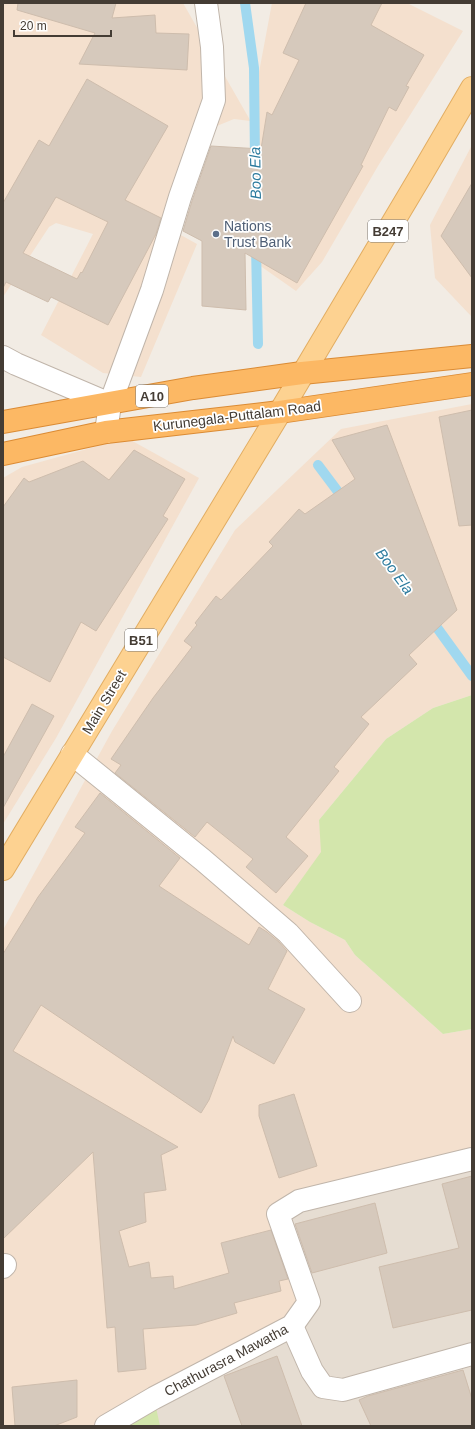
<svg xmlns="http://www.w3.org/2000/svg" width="475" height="1429" viewBox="0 0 475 1429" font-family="Helvetica,sans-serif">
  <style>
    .residential { fill: #e6ddd2 }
    .commercial { fill: #f4e0ce }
    .green { fill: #d3e6ac }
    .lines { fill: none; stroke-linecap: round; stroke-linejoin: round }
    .stream { stroke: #a0d8ef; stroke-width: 10 }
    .building { fill: #d6c9bc; stroke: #cebdad; fill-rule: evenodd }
    .minor-casing { stroke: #c0b5aa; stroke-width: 24 }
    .major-casing { stroke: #e2ad62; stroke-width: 24 }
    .highway-casing { stroke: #db8b34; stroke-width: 24 }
    .minor { stroke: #fff; stroke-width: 22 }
    .major { stroke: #fdd291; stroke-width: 22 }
    .highway { stroke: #fcb864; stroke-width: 22 }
    .service-dot { fill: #5c6f8a; stroke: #fff; stroke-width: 1.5 }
    .labels { text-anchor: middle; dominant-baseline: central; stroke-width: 3.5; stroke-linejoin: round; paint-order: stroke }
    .shield { fill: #fff; stroke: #7c7671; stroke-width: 1 }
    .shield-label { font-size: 13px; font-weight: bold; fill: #443c34 }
    .service-label { font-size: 14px; fill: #4e5e75; stroke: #fff; text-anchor: start }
    .street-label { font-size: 14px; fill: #443c34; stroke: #fff }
    .water-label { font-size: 15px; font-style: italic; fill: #2c7b9e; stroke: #fff }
  </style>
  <rect width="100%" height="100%" fill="#f2ece4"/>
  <polygon class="residential" points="472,1159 472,1426 3,1426 3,1349 278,1214"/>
  <g class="commercial">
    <polygon points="3,3 183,3 250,120 272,3 407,3 463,31 378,166 322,262 296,291 259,265 250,121 234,119 212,128 170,229 197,244 141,377 103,373 41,335 93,234 56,223 49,227 3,297"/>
    <polygon points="472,145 472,316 471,316 435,278 430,225"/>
    <polygon points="472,404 472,695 433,708 386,739 319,820 322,852 283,905 310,922 345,940 355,955 443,1034 472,1029 472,1159 279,1214 309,1302 292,1326 106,1426 3,1426 3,930 112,731 235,530 341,429"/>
    <polygon points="127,438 199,478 56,738 3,824 3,478 22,467"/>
  </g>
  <g class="green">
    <polygon points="472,695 472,1029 443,1034 355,955 345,940 310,922 283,905 321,852 319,820 386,739 433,708"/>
    <polygon points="154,1398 160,1426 106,1426"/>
  </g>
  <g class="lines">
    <g class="stream">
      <polyline points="245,3 254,68 255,162"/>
      <polyline points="256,246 258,344"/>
      <polyline points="318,465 345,501"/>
      <polyline points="430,618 472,676"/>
    </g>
  </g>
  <g class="building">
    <polygon points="18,3 116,3 112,18 155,15 156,33 189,34 187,70 79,64 95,33 17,10"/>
    <polygon points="306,3 382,3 371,25 424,55 406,86 409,87 396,111 389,107 361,165 363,166 297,283 245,253 246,310 202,306 202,241 183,231 192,201 211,146 261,149 267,112 272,115 299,60 283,53"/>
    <path d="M87 79 168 126 125 200 161 218 156 234 108 325 51 297 48 302 6 282 3 288V203L39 140 49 146ZM56 197 108 222 82 273 81 272 77 279 23 253Z"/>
    <polygon points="472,183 472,278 441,236"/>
    <polygon points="472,410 472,525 459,526 439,417"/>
    <polygon points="387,425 457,610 409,655 417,664 361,717 369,724 334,767 339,771 286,837 308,856 276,893 246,867 253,859 207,822 195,837 115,773 121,765 111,759 153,698 192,647 184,641 197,625 195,623 216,596 221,600 273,546 269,542 299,509 305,514 355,479 332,440"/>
    <polygon points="134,450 185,479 163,516 168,519 96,631 81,622 50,682 3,657 3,507 24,478 29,482 83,461 109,480"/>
    <polygon points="32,704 54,716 3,808 3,757"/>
    <polygon points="100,793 180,858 159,886 249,945 259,927 267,932 279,942 287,951 268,989 305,1009 274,1064 235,1042 233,1036 209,1100 201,1113 41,1005 13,1051 178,1147 161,1155 166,1190 144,1193 146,1222 119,1231 129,1267 149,1262 151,1278 173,1276 174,1289 229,1273 221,1243 271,1230 288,1279 279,1281 281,1291 234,1303 237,1313 196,1325 143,1329 146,1369 118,1372 115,1327 107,1328 93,1152 3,1239 3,954 38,897 85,833 75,827"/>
    <polygon points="294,1094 317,1166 279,1178 259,1116 259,1105"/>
    <polygon points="472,1176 472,1310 393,1328 379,1267 459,1248 442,1184"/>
    <polygon points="375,1203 387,1253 312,1273 295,1224"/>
    <polygon points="277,1356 302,1426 242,1426 224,1376"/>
    <polygon points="463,1370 472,1399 472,1426 371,1426 359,1400 368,1396"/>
    <polygon points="77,1380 77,1417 54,1426 15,1426 12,1387"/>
  </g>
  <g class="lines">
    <g class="minor-casing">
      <g id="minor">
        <polyline points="3,357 16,364 110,404"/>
        <polyline points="106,432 110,404 152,290 180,197 214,100 212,47 206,3"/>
        <polyline points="72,754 203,860 288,933 350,1001"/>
        <polyline points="3,1267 5,1265"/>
        <polyline points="292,1326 312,1371 323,1387 343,1390 472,1354"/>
        <polyline points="106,1426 154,1398 292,1326 309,1302 278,1214 299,1201 472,1159"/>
      </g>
    </g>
    <g class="major-casing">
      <polyline id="major" points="3,869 280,412 420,177 472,88"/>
    </g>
    <g class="highway-casing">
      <g id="highway">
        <polyline points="3,422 193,388 302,373 472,356"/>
        <polyline points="3,454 106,432 280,412 472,384"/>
      </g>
    </g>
    <use href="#minor" class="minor"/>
    <use href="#major" class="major"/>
    <use href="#highway" class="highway"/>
  </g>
  <circle class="service-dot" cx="216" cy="234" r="4"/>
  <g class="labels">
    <g class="shield">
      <rect x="368" y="220" width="40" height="22" rx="3"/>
      <rect x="136" y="385" width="32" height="22" rx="3"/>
      <rect x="125" y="629" width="32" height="22" rx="3"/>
    </g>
    <g class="shield-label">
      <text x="388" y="231">B247</text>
      <text x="152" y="396">A10</text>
      <text x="141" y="640">B51</text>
    </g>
    <g class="service-label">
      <text x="224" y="226">Nations<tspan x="224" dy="16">Trust Bank</tspan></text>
    </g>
    <g class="street-label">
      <text transform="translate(237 416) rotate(-7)">Kurunegala-Puttalam Road</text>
      <text transform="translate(104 702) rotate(-59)">Main Street</text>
      <text transform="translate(226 1360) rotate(-28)">Chathurasra Mawatha</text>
    </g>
    <g class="water-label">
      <text transform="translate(255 173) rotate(-91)">Boo Ela</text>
      <text transform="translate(395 571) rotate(54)">Boo Ela</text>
    </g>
  </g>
  <rect width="475" height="1429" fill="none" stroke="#443c34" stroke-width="8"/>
  <path d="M14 30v6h97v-6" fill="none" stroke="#443c34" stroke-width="2"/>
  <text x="20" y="30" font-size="12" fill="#443c34" stroke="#ffffff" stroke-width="3" paint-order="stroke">20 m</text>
</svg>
